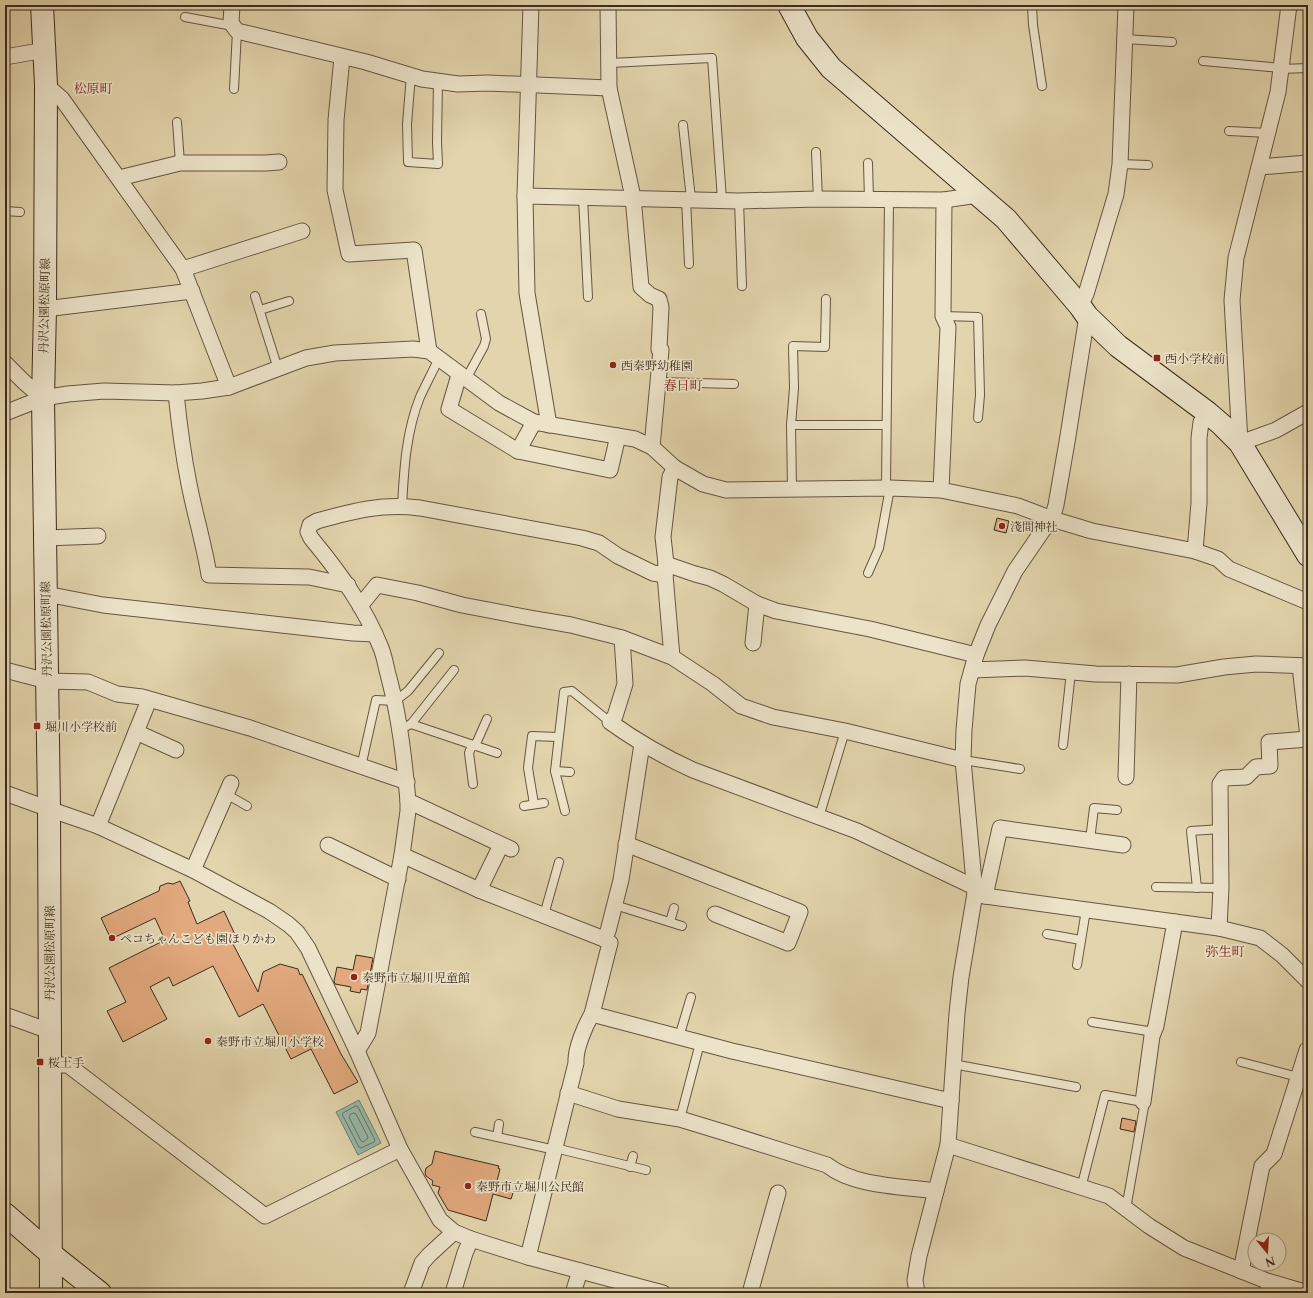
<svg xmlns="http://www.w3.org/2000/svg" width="1313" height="1298" viewBox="0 0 1313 1298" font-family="'Libre Caslon Text','Noto Serif JP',serif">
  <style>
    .water { fill: #95b8a7; stroke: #718070 }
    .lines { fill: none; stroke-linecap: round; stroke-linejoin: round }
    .shore { stroke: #687262; stroke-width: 1 }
    .building { fill: #e1a97d; stroke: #3c2b1e }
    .lane-casing { stroke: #665542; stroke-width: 10 }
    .street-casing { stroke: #665542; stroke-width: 17 }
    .secondary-casing { stroke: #3c2b1e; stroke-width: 24 }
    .lane { stroke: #ece3c9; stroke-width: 8 }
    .street { stroke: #ece3c9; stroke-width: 15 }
    .secondary { stroke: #ece3c9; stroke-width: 22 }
    .poi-dot { fill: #8f2418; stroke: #ece3c9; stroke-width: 1.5 }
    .labels { text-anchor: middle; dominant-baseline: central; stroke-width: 3.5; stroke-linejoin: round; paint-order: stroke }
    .street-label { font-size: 12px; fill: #3c2b1e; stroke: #ece3c9 }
    .poi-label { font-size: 12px; fill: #3c2b1e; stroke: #ece3c9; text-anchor: start }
    .neighbourhood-label { font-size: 13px; fill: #7a1f14; stroke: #ece3c9 }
  </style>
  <rect width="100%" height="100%" fill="#e2d4ac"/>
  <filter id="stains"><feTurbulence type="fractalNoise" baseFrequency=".005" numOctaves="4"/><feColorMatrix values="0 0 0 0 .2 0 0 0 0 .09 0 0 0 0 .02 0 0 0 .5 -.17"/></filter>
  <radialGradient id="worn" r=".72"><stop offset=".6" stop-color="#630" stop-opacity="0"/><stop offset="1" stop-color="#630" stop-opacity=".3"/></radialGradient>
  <polygon class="water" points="359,1100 381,1143 358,1155 336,1112"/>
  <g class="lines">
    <g class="shore">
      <polygon points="356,1106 358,1107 375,1140 374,1142 361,1148 359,1147 342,1114 343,1113"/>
      <polygon points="354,1113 356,1114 368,1137 367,1139 363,1142 361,1141 349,1117 350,1115"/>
    </g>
  </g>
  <g class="building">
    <polygon points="997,518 1009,521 1006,533 994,530"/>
    <polygon points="180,881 190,901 188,902 197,924 224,911 238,941 233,944 258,992 263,972 280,964 298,969 300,975 302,974 341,1054 358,1082 334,1094 311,1049 291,1059 263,1004 239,1017 213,966 173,986 169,977 150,987 167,1019 123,1042 107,1011 126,1002 109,968 165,940 155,918 111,939 101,918 159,891 160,886 168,883 173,884"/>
    <polygon points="356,955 373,958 367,990 361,989 360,993 350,991 351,987 335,984 334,981 337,967 353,970"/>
    <polygon points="1122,1118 1136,1121 1134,1132 1120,1129"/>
    <polygon points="435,1151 499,1166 498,1168 500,1169 496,1185 514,1190 511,1199 493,1194 486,1221 448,1210 438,1193 440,1187 432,1185 433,1181 426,1176 425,1173 426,1168 432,1164"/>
  </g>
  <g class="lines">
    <g class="lane-casing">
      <g id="lane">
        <polyline points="1032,5 1033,25 1042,86"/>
        <polyline points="185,17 233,26"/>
        <polyline points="1125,39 1172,42"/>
        <polyline points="1203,61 1282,68"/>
        <polyline points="610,63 712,58 722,200"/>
        <polyline points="1281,69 1308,68"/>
        <polyline points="411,75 407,124 408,162 438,164 437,142 438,81"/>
        <polyline points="234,89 237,31"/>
        <polyline points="177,122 180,163"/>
        <polyline points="683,125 691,199"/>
        <polyline points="1229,131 1268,133"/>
        <polyline points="816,152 818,199"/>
        <polyline points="868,163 869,199"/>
        <polyline points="1120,164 1148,165"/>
        <polyline points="583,197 588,297"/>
        <polyline points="686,199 689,264"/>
        <polyline points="739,201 742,286"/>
        <polyline points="5,211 20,212"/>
        <polyline points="255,296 278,369"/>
        <polyline points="260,310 289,301"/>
        <polyline points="943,316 978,317 980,395 978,418"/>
        <polyline points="466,379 484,346 486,339 481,314"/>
        <polyline points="659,382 734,384"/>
        <polyline points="791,425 886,425"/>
        <polyline points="886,488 889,199"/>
        <polyline points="792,489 791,425 794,388 793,346 825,347 826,299"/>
        <path d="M402 506C404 469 406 432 420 397 426 384 433 371 439 358"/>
        <polyline points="868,573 879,548 890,488"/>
        <polyline points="411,724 497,753"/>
        <polyline points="407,726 411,724 454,670"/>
        <polyline points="472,745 469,753 473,784"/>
        <polyline points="1063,745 1071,672"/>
        <polyline points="475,746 487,719"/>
        <polyline points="963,760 1020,769"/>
        <polyline points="361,767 376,700 395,701 408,691 439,653"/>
        <polyline points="555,771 570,772"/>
        <polyline points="226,794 247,806"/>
        <polyline points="534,804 528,768 532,736 558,737"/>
        <polyline points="524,806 544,803"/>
        <polyline points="565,811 555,771 564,692 572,691 610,722"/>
        <polyline points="819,817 845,731"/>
        <polyline points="1090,840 1094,808 1117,810"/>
        <polyline points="1156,887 1221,888"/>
        <polyline points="1197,888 1191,831 1221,829"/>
        <polyline points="615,905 682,926"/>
        <polyline points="544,915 559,862"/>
        <polyline points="670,922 674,908"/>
        <polyline points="1047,934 1081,940"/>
        <polyline points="1077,965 1086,910"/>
        <polyline points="1092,1022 1154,1032"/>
        <polyline points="679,1037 691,997"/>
        <polyline points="1241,1062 1298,1077"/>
        <polyline points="953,1064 1076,1087"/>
        <polyline points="680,1119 700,1043"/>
        <polyline points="475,1132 555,1150"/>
        <polyline points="497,1137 499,1124"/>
        <polyline points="555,1148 646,1170"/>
        <polyline points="630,1167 633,1156"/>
        <polyline points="1081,1188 1105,1095 1143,1102 1144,1107 1126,1209"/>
        <polyline points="1263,1293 1267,1281"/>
      </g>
    </g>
    <g class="street-casing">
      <g id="street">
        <polyline points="232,5 231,23 237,31 366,62 422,79 458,84 488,83 609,88"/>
        <polyline points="531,5 525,196 527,293 549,425"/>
        <polyline points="608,5 609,88 633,197 641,287 650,295 659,299 661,307 659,349 661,350 652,447"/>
        <polyline points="1289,5 1278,92 1236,258 1232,300 1240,443 1276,430 1308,412"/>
        <polyline points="5,57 45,50"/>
        <polyline points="342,57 336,120 335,190 349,254 414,250 429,351"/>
        <polyline points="46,85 62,99 183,269 229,387"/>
        <polyline points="1259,167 1308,163"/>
        <polyline points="119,178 180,163 266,163 279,162"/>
        <polyline points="525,196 739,201 818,199 944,200 978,195"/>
        <polyline points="183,269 302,231"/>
        <polyline points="1080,306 1086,294 1116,194 1120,164 1126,5"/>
        <polyline points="45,309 192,291"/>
        <polyline points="5,363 25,383 43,398"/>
        <polyline points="459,375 449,409 518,451 610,470 618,436"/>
        <path d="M176 393C179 423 183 454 189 484 195 515 204 544 209 575L309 577 348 585"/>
        <polyline points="5,413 43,398 68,394 104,391 176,393 202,391 229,387 306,358 335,353 413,349 429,351 499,403 534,422 635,439 652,447 675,468 703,484 726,490 890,488 941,490 1018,506 1052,519 1092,531 1195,551 1218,559 1229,569 1308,602"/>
        <polyline points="518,451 534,422"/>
        <polyline points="941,490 948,327 943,316 944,200"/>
        <polyline points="45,538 98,536"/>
        <polyline points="1195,551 1199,503 1199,438 1201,422 1208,413"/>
        <polyline points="666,564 695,574 710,578 723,584 757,604 776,611 870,629 976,655"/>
        <polyline points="46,594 103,605 353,633 375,634"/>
        <polyline points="360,606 377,585 418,593 462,605 530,618 571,625 622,638 672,657 713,684 741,706 773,717 845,731 963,760"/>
        <path d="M622 638 625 684 615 716 610 722C638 742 662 756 693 770L857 831 968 884 974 885"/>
        <polyline points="753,643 757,604"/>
        <polyline points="672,657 665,575 666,564 663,537 670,477 675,468"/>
        <polyline points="1300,666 1308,737"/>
        <polyline points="5,670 47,681 88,682 117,694 142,697 250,728 407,782"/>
        <polyline points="972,670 1025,668 1096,674 1177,675 1224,667 1256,664 1308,666"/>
        <polyline points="136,732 176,750"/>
        <polyline points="1126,777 1129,674"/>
        <polyline points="5,793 49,809 98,826 193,870 269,911 288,924 297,932 308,948 357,1051 400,1149 440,1220 454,1232 471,1239 528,1257 663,1293"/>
        <polyline points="408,801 511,849"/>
        <polyline points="98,826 149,700"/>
        <polyline points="626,844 800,912 788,943 715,914"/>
        <polyline points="328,845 398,879"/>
        <path d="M402 855 479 890 604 939 610 943 592 1014C585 1026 575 1049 576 1063L528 1257"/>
        <polyline points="193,870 231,783"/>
        <polyline points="479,890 501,845"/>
        <polyline points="975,893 985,896 1219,928 1260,938 1282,955 1308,981"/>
        <polyline points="985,896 1000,828 1123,845"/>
        <polyline points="1219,928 1221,888 1220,784 1224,778 1246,777 1256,767 1270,766 1269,742 1308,739"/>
        <polyline points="604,939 608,931 621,880 642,744"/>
        <polyline points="592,1014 732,1051 951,1101"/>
        <polyline points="5,1015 49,1031"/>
        <path d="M357 1051 368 1033 402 855 408 811V801C404 758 400 720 389 678 386 668 385 658 381 648 365 607 339 572 311 538L308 532 310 525 317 521C353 511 382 503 420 508L582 538 599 543 618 556 653 573 665 575"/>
        <polyline points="50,1065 68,1065 265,1216 400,1149"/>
        <path d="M568 1093 618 1109 680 1119 726 1133 827 1165C855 1187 902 1186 936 1191"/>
        <polyline points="1143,1102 1152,1036 1156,1026 1175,922"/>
        <polyline points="948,1145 1109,1196 1149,1226 1184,1248 1267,1281 1308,1293"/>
        <polyline points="1241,1271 1262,1166 1274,1154 1307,1050"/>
        <polyline points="411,1293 422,1263 429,1255 454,1232"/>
        <polyline points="453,1293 465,1253 471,1239"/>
        <polyline points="573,1293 580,1271"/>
        <polyline points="750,1293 778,1193"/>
        <polyline points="917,1293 915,1280 919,1256 948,1145 957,1013 961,977 975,893 963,760 964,730 968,684 976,655 988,625 1015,571 1043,530 1052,519 1056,505 1067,442 1087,316"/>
      </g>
    </g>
    <g class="secondary-casing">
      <g id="secondary">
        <polyline points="42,5 46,85 45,309 43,398 49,809 51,1293"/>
        <polyline points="789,5 807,38 831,68 1006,219 1080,306 1087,316 1118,346 1208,413 1222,425 1240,443 1308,555"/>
        <polyline points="5,1214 51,1254 100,1293"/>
      </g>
    </g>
    <use href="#lane" class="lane"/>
    <use href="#street" class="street"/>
    <use href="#secondary" class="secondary"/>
  </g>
  <g class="poi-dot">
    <rect x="1153" y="354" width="8" height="8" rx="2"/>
    <circle cx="613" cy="365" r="4"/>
    <circle cx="1002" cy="526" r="4"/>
    <rect x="33" y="722" width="8" height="8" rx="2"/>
    <circle cx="112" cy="938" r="4"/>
    <circle cx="354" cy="977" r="4"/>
    <circle cx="208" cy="1041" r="4"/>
    <rect x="36" y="1058" width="8" height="8" rx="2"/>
    <circle cx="468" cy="1186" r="4"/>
  </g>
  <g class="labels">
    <g class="street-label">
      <text transform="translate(44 306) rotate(-89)">丹沢公園松原町線</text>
      <text transform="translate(46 629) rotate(-91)">丹沢公園松原町線</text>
      <text transform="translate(49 953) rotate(-90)">丹沢公園松原町線</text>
    </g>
    <g class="poi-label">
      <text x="1165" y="358">西小学校前</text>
      <text x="621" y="365">西秦野幼稚園</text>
      <text x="1010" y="526">淺間神社</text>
      <text x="45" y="726">堀川小学校前</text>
      <text x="120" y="938">ペコちゃんこども園ほりかわ</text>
      <text x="362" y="977">秦野市立堀川児童館</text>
      <text x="216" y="1041">秦野市立堀川小学校</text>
      <text x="48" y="1062">桜土手</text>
      <text x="476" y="1186">秦野市立堀川公民館</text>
    </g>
    <g class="neighbourhood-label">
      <text x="93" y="88">松原町</text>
      <text x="683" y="385">春日町</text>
      <text x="1225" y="951">弥生町</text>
    </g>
  </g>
  <rect width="1313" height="1298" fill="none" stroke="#e2d4ac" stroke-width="20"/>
  <rect x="6" y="6" width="1301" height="1286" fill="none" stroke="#3c2b1e" stroke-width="2"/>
  <rect x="10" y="10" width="1293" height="1278" fill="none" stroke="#3c2b1e"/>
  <g transform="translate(1267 1252) rotate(162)"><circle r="19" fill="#ece3c9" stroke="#a69985"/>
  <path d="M0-3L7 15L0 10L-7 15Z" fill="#8f2418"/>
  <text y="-6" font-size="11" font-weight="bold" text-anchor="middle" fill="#3c2b1e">N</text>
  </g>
  <rect width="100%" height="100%" filter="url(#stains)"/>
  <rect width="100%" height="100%" fill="url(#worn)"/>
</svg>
